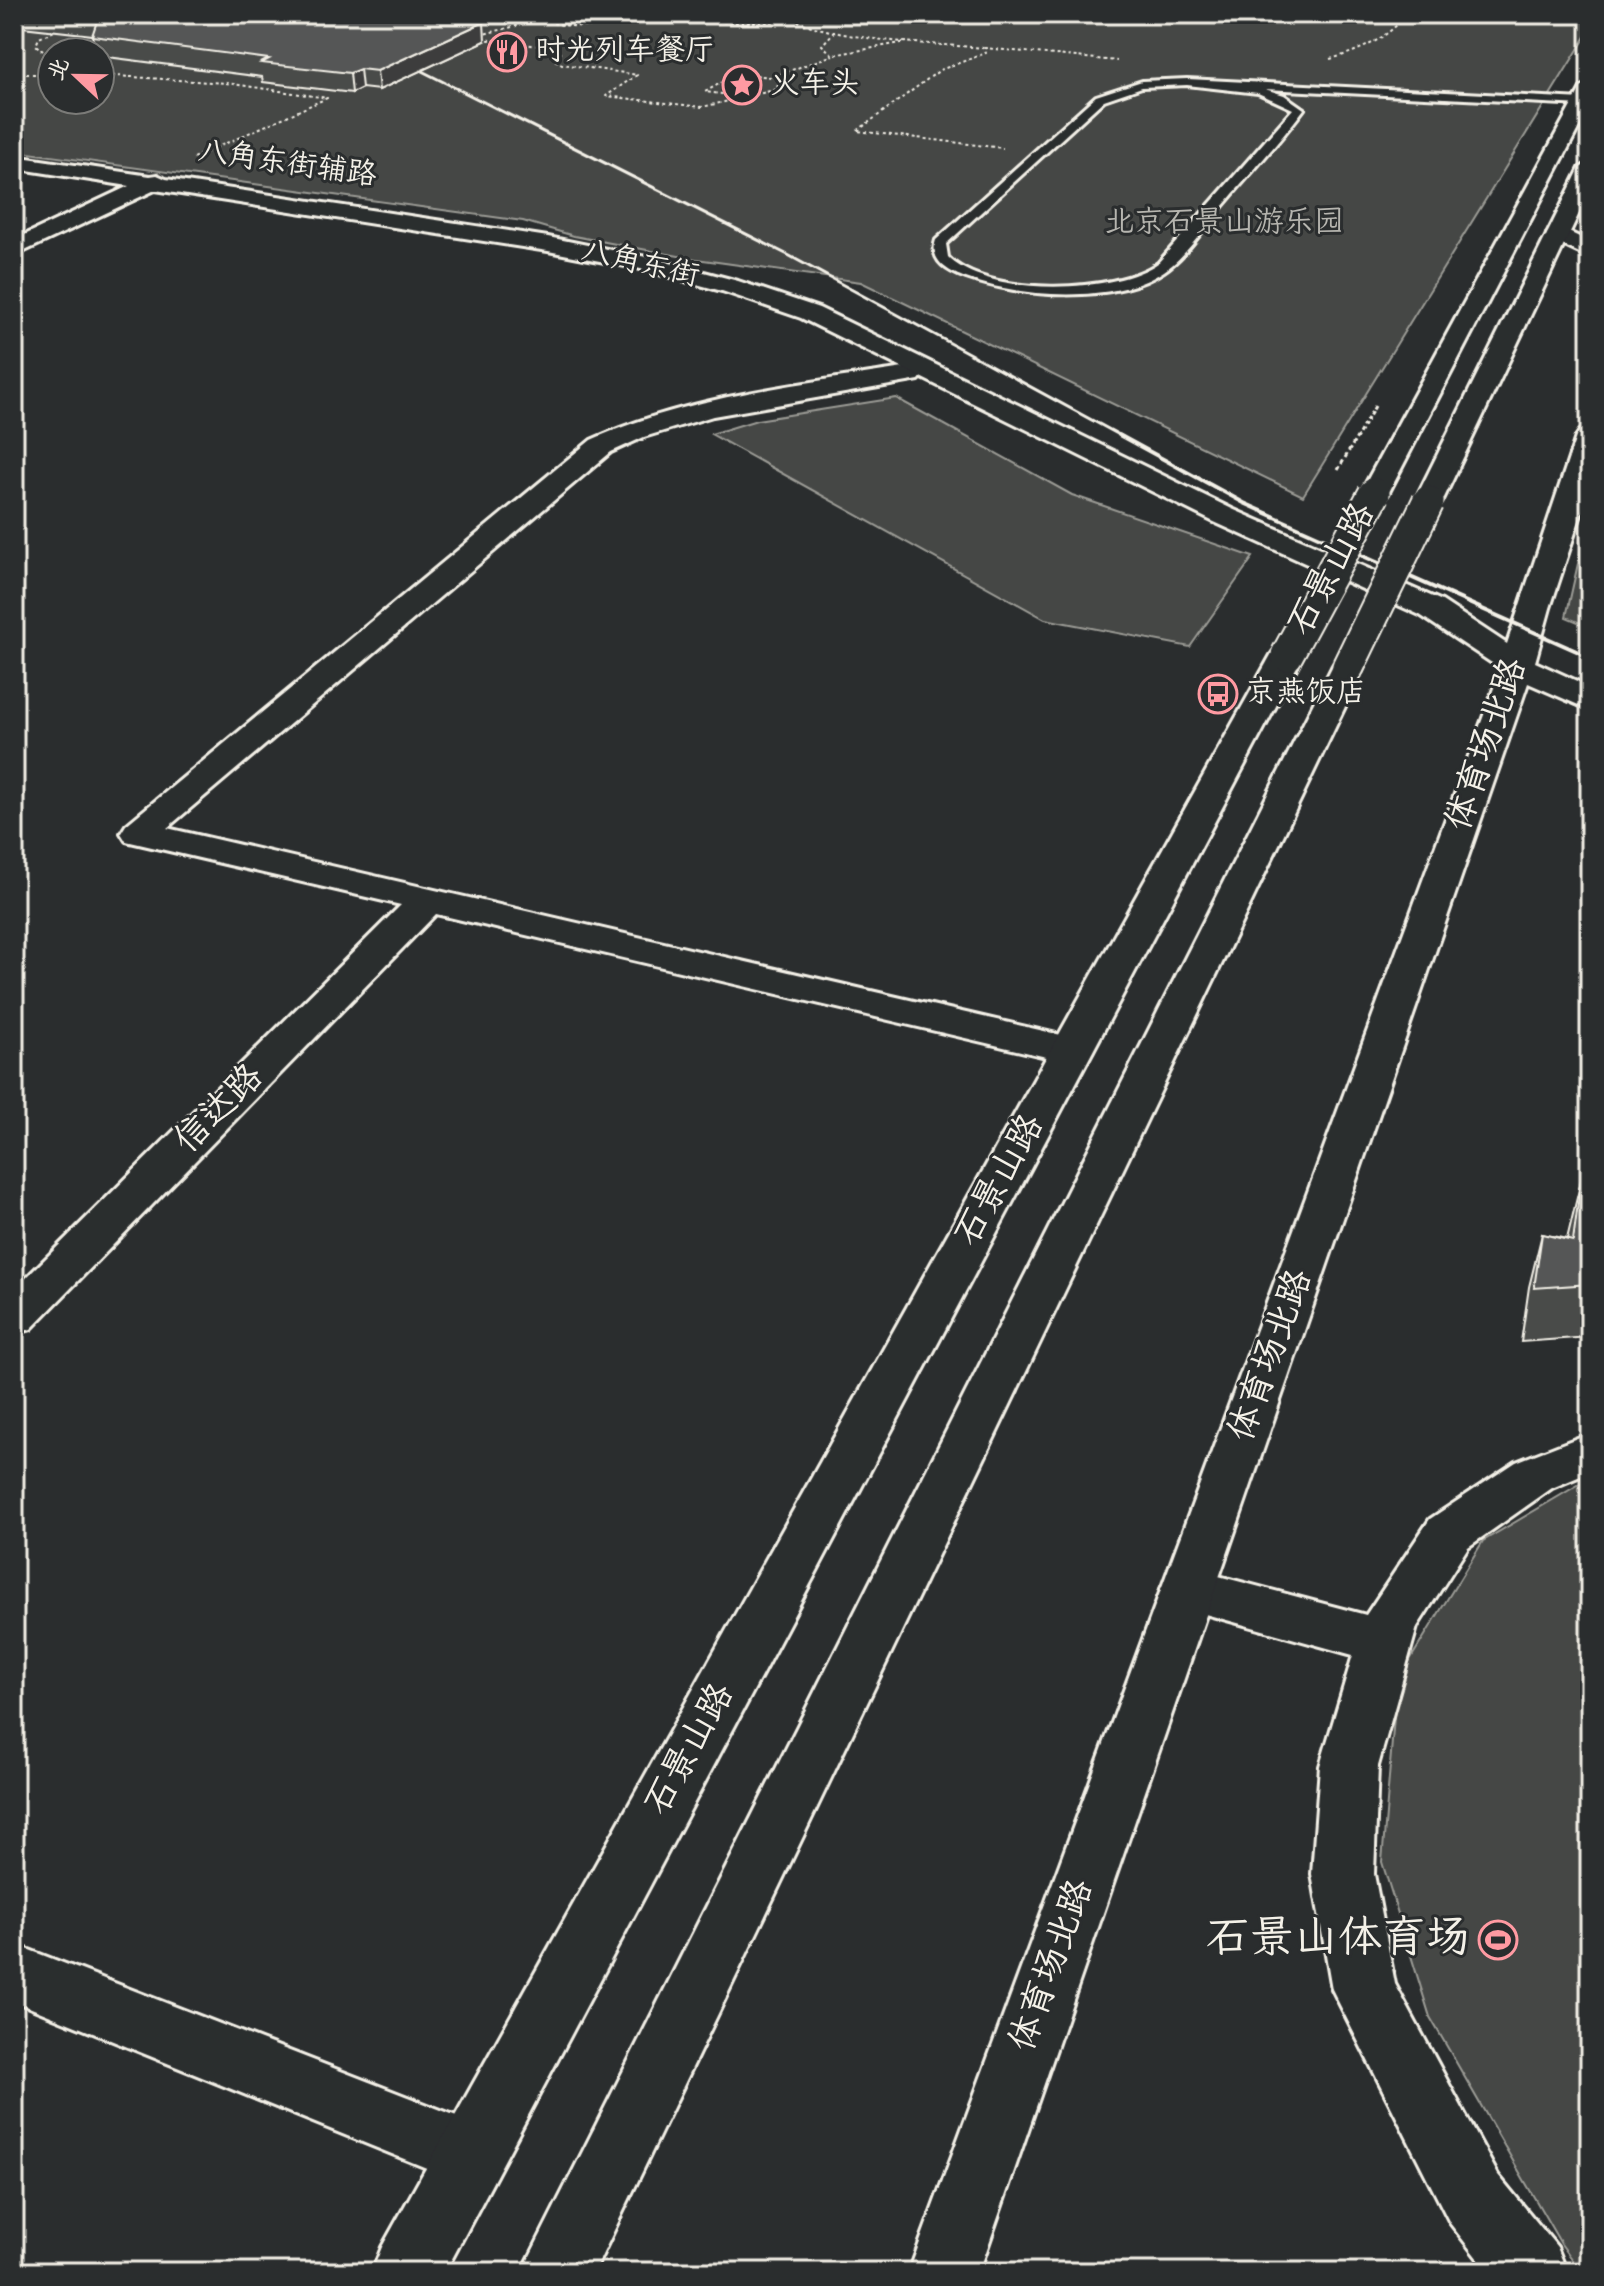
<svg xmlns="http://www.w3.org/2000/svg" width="1604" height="2286" viewBox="0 0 1604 2286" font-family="'Indie Flower','LXGW WenKai TC',sans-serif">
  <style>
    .green { fill: #444645; stroke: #9c9c96; stroke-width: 2; fill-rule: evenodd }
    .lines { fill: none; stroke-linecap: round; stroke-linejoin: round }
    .lane-casing { stroke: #f4f1e8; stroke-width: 6 }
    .street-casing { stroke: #f4f1e8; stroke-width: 6 }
    .secondary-casing { stroke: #f4f1e8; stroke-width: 6 }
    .primary-casing { stroke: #f4f1e8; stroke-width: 6 }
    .path-far1 { stroke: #f4f1e8; stroke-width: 2; stroke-dasharray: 3 3; stroke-linecap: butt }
    .path { stroke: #f4f1e8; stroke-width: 3; stroke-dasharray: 4 3; stroke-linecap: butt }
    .lane { fill: #2a2d2e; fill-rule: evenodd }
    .street { fill: #2a2d2e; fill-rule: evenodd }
    .secondary { fill: #2a2d2e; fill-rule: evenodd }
    .primary { fill: #2a2d2e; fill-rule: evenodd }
    .rail-far1 { stroke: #f4f1e8; stroke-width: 3 }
    .rail { stroke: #f4f1e8; stroke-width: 4 }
    .primary-bridge-casing { stroke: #f4f1e8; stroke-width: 35; stroke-linecap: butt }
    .primary-bridge { stroke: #2a2d2e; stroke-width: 31 }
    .wall { fill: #494b4a; stroke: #f4f1e8; stroke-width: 2 }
    .shaded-wall { fill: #3c3d3c; stroke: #f4f1e8; stroke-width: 2 }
    .building { fill: #555756; stroke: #f4f1e8; stroke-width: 2 }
    .labels { text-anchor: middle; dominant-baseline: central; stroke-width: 6; stroke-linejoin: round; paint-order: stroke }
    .far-poi-label { font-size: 30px; fill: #f4f1e8; stroke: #2a2d2e; text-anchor: start }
    .far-street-label { font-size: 30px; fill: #f4f1e8; stroke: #2a2d2e }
    .far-park-label { font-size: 30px; fill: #b6b5af; stroke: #2a2d2e }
    .street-label { font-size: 36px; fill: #f4f1e8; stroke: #2a2d2e }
    .near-poi-label { font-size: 44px; fill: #f4f1e8; stroke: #2a2d2e; text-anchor: end }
  </style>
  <rect width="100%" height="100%" fill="#2a2d2e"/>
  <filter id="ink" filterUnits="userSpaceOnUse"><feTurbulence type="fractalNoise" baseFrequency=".0125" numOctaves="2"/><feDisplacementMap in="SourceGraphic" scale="16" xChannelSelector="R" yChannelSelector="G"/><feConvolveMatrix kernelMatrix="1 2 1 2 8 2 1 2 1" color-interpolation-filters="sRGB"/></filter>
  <g filter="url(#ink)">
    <g class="green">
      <path d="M14 14H1566L1590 21V30L1303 496 861 282 689 258 574 236 523 221 14 151ZM52 52H100V100H52Z"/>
      <polygon points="896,398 1072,495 1253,557 1190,647 1045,619 711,434 757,420"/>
      <polygon points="1590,510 1590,627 1566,617"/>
      <polygon points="1590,1478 1590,2272 1582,2272 1561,2244 1430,2017 1382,1862 1397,1681 1483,1541"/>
    </g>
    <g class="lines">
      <g class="lane-casing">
        <path id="lane" d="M1187 79 1583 99 1588 102 1583 105 1265 89 1284 95 1304 109C1277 145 1246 178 1217 213 1201 232 1185 257 1164 271 1115 305 1019 297 966 278 949 272 929 261 936 240L1096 96 1142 81ZM1187 85 1258 93 1293 109 1158 263C1116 294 986 297 948 257L946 244 1104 100 1142 87Z"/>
      </g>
      <g class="street-casing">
        <g id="street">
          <path d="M910 367 919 370 923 375 919 380 713 416 644 437 611 452 167 828 1087 1041 1093 1050 1087 1059 1072 1063 436 914 31 1329 14 1334V1290L401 905 126 841 121 833 126 825 591 440C692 395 802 384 910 367Z"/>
          <polygon points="1590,1433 1590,1472 1552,1488 1468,1547 1417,1627 1378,1766 1374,1874 1395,1984 1498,2175 1557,2247 1567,2272 1488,2272 1450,2223 1332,1989 1312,1874 1320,1766 1353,1655 1169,1604 1161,1589 1169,1574 1188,1568 1366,1615 1430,1519 1516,1462"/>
          <polygon points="14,1944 495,2131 505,2154 495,2177 471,2186 14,2001"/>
        </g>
      </g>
      <g class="secondary-casing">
        <g id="secondary">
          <polygon points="14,156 150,176 157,175 166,179 548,237 651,258 738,281 819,308 1232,509 1442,601 1507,644 1576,437 1580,431 1590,429 1590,487 1550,608 1535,662 1590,687 1590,710 1528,683 979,2272 909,2272 1501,669 1420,615 1212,521 801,318 722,291 641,269 548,251 155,190 14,256 14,240 129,186 14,168"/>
          <polygon points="1558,227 1590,242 1590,258 1550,239 1547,234"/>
        </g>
      </g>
      <g class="primary-casing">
        <g id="primary">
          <polygon points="1590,82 1590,106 1388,494 1384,500 1374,503 1364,500 1360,494 1581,88"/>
          <polygon points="1590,162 1590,190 1442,502 1438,508 1428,511 1418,508 1414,502 1580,168"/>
          <polygon points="1287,645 1298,648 1303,655 445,2272 372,2272 382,2247 1271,655 1276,648"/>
          <polygon points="1348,657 1360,660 1364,667 594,2272 522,2272 1332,667 1336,660"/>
        </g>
      </g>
      <g class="path-far1">
        <path d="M531 14C562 32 607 29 639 14"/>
        <path d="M781 14C841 43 918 42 983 48L986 53 940 70 857 131 1003 148"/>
        <polyline points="633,18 740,23 789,21"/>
        <polyline points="835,31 822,45 833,55 907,42"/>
        <polyline points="480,35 540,20"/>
        <polyline points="482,39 547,47 561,53 555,60 562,64 638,75"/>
        <polyline points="984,48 1117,61"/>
        <polyline points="52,59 36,45 39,38 59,29"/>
        <path d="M1330 59C1357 52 1380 42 1400 22L1397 14"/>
        <polygon points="738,73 779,78 777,89 747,97 705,92"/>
        <polyline points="14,74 52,74"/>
        <polyline points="100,75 226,83 327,98 193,158"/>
        <polyline points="637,75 606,96 702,107 747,97"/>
        <polyline points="775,76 833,55"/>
      </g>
      <polyline class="path" points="1338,470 1375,406"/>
      <use href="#lane" class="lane"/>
      <use href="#street" class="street"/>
      <use href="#secondary" class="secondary"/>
      <use href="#primary" class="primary"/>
      <polyline class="rail-far1" points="400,60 788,255 1123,437"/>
      <polyline class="rail" points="1119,435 1244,503 1590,657"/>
      <g class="primary-bridge-casing">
        <g id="primary-bridge">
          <polyline points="1287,655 1374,494"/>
          <polyline points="1348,667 1428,502"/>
        </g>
      </g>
      <use href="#primary-bridge" class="primary-bridge"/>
    </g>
    <g class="wall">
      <polygon points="14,14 445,14 485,41 379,90 362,88 352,93 263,82 262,77 100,56 100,52 95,52 92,35 14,26"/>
      <polygon points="1590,1180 1590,1337 1521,1342 1529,1287 1542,1234 1567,1239 1581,1181"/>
    </g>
    <g class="shaded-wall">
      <polygon points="484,22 485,41 379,90 377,71"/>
      <polygon points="360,69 362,88 352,93 350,73"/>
    </g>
    <g class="building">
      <polygon points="66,14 445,14 484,22 377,71 360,69 350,73 261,63 269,59 92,36 98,18"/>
      <polygon points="1590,1180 1590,1284 1534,1288 1542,1234 1573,1241 1581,1181"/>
    </g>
  </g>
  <defs>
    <g id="restaurant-ring" transform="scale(2)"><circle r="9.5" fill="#2a2d2e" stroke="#ff9aa2" stroke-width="1.5"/><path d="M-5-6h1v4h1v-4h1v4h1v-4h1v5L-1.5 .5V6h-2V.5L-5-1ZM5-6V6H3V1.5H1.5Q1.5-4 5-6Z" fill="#ff9aa2"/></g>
    <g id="sight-ring" transform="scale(2)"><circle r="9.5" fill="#2a2d2e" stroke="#ff9aa2" stroke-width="1.5"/><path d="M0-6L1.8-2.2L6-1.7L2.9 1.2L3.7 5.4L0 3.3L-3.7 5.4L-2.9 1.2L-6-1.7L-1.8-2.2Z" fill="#ff9aa2"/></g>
    <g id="bus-ring" transform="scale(2)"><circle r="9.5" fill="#2a2d2e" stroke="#ff9aa2" stroke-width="1.5"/><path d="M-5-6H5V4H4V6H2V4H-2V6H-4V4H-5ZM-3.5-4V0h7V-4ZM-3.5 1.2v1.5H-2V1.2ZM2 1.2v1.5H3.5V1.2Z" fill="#ff9aa2"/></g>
    <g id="stadium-ring" transform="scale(2)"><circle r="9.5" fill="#2a2d2e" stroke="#ff9aa2" stroke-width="1.5"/><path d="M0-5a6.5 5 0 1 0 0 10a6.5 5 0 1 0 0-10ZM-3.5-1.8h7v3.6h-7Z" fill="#ff9aa2"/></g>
  </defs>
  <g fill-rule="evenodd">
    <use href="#restaurant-ring" x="507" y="52"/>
    <use href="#sight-ring" x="742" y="85"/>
    <use href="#bus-ring" x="1218" y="694"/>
    <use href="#stadium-ring" x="1498" y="1940"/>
  </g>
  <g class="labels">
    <g class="far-poi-label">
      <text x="535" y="52">时光列车餐厅</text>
      <text x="770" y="85">火车头</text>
      <text x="1246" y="694">京燕饭店</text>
    </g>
    <g class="far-street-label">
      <text transform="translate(287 165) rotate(8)">八角东街辅路</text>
      <text transform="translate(640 265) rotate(13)">八角东街</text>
    </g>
    <g class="far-park-label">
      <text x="1224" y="224">北京石景山游乐园</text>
    </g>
    <g class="street-label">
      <text transform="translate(1333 570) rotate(-62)">石景山路</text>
      <text transform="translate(1488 745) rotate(-71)">体育场北路</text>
      <text transform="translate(220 1110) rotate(-45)">信达路</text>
      <text transform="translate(1001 1181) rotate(-61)">石景山路</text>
      <text transform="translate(1272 1356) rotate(-70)">体育场北路</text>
      <text transform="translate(691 1750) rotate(-61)">石景山路</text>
      <text transform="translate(1053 1966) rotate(-70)">体育场北路</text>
    </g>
    <g class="near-poi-label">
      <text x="1470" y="1940">石景山体育场</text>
    </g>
  </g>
  <rect width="1604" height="2286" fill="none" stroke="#2a2d2e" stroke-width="48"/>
  <rect x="24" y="24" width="1556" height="2238" fill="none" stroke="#f4f1e8" stroke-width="3" filter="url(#ink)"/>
  <g transform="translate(76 76) rotate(292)"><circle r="38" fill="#2a2d2e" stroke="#7b7b78" stroke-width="2"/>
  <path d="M0-6L14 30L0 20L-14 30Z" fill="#ff9aa2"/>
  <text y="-12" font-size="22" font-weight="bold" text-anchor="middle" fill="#f4f1e8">北</text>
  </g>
</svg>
